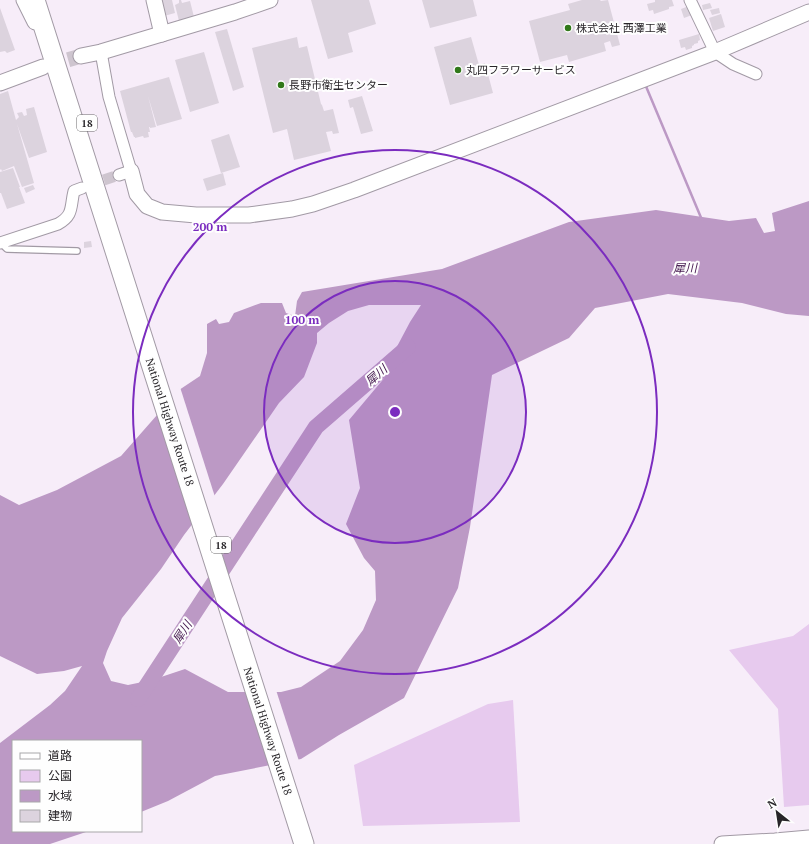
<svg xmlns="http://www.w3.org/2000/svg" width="809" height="844" viewBox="0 0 809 844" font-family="'PT Serif','Noto Sans JP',serif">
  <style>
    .green { fill: #e7caee }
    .water { fill: #bc99c5; fill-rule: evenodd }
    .pier { fill: #f7edf9 }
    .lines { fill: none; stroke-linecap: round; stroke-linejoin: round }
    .stream { stroke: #bc99c5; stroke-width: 2.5 }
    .river { stroke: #bc99c5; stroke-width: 16 }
    .building { fill: #dcd3de }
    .street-tunnel { stroke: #cec5cf; stroke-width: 11; stroke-dasharray: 11 5.5; stroke-linecap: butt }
    .secondary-tunnel { stroke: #cec5cf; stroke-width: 15; stroke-dasharray: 15 8; stroke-linecap: butt }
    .lane-casing { stroke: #a29aa5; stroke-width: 8 }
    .street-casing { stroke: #a29aa5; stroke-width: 13 }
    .secondary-casing { stroke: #a29aa5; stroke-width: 17 }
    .highway-casing { stroke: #a29aa5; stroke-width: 21 }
    .lane { stroke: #fff; stroke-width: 5.5 }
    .street { stroke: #fff; stroke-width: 11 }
    .secondary { stroke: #fff; stroke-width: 15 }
    .highway { stroke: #fff; stroke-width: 19 }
    .ring { fill: none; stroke: #7b2cbf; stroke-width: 2 }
    .poi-dot { fill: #31781a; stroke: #fefefe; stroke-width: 1.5 }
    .labels { text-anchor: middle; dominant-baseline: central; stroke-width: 4; stroke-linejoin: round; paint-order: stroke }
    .shield { fill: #fefefe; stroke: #686669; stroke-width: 1 }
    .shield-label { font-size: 10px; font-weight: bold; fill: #282529 }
    .poi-label { font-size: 11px; fill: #282529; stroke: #fefefe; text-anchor: start }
    .street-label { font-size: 11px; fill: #282529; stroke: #fefefe }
    .water-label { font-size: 12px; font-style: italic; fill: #44184e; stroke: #fefefe }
    .centre { fill: #7b2cbf; stroke: #fefefe; stroke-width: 2 }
    .ring-label { font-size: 12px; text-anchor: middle; font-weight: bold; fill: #7b2cbf; stroke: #fefefe; stroke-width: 4; stroke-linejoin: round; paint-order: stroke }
  </style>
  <rect width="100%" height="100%" fill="#f7edf9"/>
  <g class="green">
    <polygon points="809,624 809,805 784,807 778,709 729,650 793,636"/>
    <polygon points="513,700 520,822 363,826 354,765 488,704"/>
  </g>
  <path class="water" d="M809 201V316L786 314 742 303 668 294 595 308 569 338 492 375 470 527 458 588 404 698 339 735 301 759 215 776 168 801 141 812V741H13V831H89L50 844H0V743L50 705 65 691 82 666 64 671 37 674 0 656V495L19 505 57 490 121 456 179 390 200 376 207 353V324L216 319 219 324 229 322 234 313 261 303H282L286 313 295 316 297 301 302 292 442 269 569 222 656 210 729 221 756 218 764 233 775 231 772 213ZM369 305H421L410 322 392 356 391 370 349 420 360 488 346 524 364 558 375 571 376 600 363 630 340 661 301 687 281 692H228L185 669 152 680 128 685 111 681 103 663 107 651 122 618 161 569 184 535 223 484 279 403 304 377 317 343V333L329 323 348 311Z"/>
  <g class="pier">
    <polygon points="180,387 215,497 193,526 157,412 178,389"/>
    <polygon points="245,690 276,690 299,761 269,767"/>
  </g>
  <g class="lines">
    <polyline class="stream" points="645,84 702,220"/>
    <polyline class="river" points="138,699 316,427 408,347"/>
  </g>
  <g class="building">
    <polygon points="160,0 172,0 175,13 164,16"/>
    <polygon points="179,0 181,0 182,3 190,1 194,17 179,21 175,5 179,3"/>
    <polygon points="311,0 369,0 376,24 348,33 353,52 328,59"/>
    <polygon points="422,0 473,0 477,16 430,28"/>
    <polygon points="582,0 600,0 601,1 608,0 620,45 612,47 610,41 604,43 606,51 569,62 567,55 540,62 529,21 570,10 568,4"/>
    <polygon points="655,0 672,0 674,6 669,7 669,9 654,14 653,10 649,11 647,4 655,2"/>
    <polygon points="710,3 712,8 703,10 702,5"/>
    <polygon points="689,6 692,15 684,18 681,9"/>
    <polygon points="0,8 15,50 7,53 5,51 0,52"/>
    <polygon points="719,8 720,13 712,15 710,10"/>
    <polygon points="721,14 725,27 713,31 709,18"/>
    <polygon points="227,29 244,87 233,91 215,32"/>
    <polygon points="699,34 700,40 698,41 698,43 694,44 694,45 692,46 692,48 686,50 685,47 681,48 679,40"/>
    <polygon points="297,37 299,48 307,46 321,104 322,105 324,111 333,109 339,133 333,134 332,131 326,132 331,151 294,160 287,129 273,133 252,48"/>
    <polygon points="471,37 479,65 485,63 493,93 450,105 434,47"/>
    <polygon points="204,52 219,103 190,112 175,60"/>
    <polygon points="169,77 182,119 157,126 148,96 156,127 150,128 150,127 149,127 150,132 148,132 149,137 144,138 143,136 135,138 135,137 134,137 132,132 131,132 120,91"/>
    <polygon points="8,91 16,120 19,117 17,113 22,112 24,116 27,115 26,109 34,107 47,152 29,158 17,124 34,183 22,187 14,166 2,171 1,169 0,170 0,94"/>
    <polygon points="362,96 373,131 361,134 353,107 350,108 348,100"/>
    <polygon points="229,134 240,167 221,173 211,140"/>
    <polygon points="13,168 20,187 19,187 25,203 7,209 1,193 0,193 0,172"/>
    <polygon points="223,173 226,185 207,191 203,179"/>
    <polygon points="33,185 35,189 26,193 24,188"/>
    <polygon points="91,241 92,247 84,248 84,242"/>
  </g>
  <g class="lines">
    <polyline class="street-tunnel" points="88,185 119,175"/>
    <polyline class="secondary-tunnel" points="46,66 81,56"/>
    <g class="lane-casing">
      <polyline id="lane" points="1,243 7,249 77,251"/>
    </g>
    <g class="street-casing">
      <g id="street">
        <polyline points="690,0 715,52 733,64 756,74"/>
        <polyline points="101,52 109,97 131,171 119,175"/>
        <path d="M0 243 58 224C74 215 70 207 74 191L82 188"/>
      </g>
    </g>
    <g class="secondary-casing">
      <g id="secondary">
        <polyline points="24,0 35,22"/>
        <polyline points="154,0 162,34"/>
        <polyline points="81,56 101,52 235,12 270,0"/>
        <polyline points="0,83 43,67"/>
        <polyline points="131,171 137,194 147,206 162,212 196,215 249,215 292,209 313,204 354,190 715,52 809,12"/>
        <polyline points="722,844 775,841 809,838"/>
      </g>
    </g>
    <g class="highway-casing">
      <polyline id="highway" points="35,0 304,844"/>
    </g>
    <use href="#lane" class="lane"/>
    <use href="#street" class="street"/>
    <use href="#secondary" class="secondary"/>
    <use href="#highway" class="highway"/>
  </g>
  <circle cx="395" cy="412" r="131" fill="#7b2cbf" fill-opacity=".12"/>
  <g class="ring">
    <circle cx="395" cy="412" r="131"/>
    <circle cx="395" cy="412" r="262"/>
  </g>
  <g class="poi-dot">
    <circle cx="568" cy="28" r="4"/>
    <circle cx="458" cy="70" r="4"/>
    <circle cx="281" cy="85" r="4"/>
  </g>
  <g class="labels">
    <g class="shield">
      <rect x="77" y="115" width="20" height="16" rx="3"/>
      <rect x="211" y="537" width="20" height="16" rx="3"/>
    </g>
    <g class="shield-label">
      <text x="87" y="123">18</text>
      <text x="221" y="545">18</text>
    </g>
    <g class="poi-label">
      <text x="576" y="28">株式会社 西澤工業</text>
      <text x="466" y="70">丸四フラワーサービス</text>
      <text x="289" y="85">長野市衛生センター</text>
    </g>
    <g class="street-label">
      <text transform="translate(170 422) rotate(72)">National Highway Route 18</text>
      <text transform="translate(268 731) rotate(72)">National Highway Route 18</text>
    </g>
    <g class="water-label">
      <text transform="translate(685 268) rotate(-1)">犀川</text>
      <text transform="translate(376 375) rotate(-41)">犀川</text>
      <text transform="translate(182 632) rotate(-57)">犀川</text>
    </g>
  </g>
  <circle cx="395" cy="412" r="6" class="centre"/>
  <g class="ring-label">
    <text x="210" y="231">200 m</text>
    <text x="302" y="324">100 m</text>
  </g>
  <rect x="12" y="740" width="130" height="92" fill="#fefefe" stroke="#a8a7a9"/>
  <rect x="20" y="753" width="20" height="6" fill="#ffffff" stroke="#a8a7a9"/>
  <text x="48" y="760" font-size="12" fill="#282529">道路</text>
  <rect x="20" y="770" width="20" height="12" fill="#e7caee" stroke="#a8a7a9"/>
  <text x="48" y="780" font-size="12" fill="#282529">公園</text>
  <rect x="20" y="790" width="20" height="12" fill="#bc99c5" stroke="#a8a7a9"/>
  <text x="48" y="800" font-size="12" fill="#282529">水域</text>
  <rect x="20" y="810" width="20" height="12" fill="#dcd3de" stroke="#a8a7a9"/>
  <text x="48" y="820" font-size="12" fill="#282529">建物</text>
  <g transform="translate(777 812) rotate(330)" stroke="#fefefe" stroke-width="3" paint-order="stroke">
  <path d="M0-3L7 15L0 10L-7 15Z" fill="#282529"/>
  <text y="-6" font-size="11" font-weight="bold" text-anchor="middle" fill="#282529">N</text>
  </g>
</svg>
